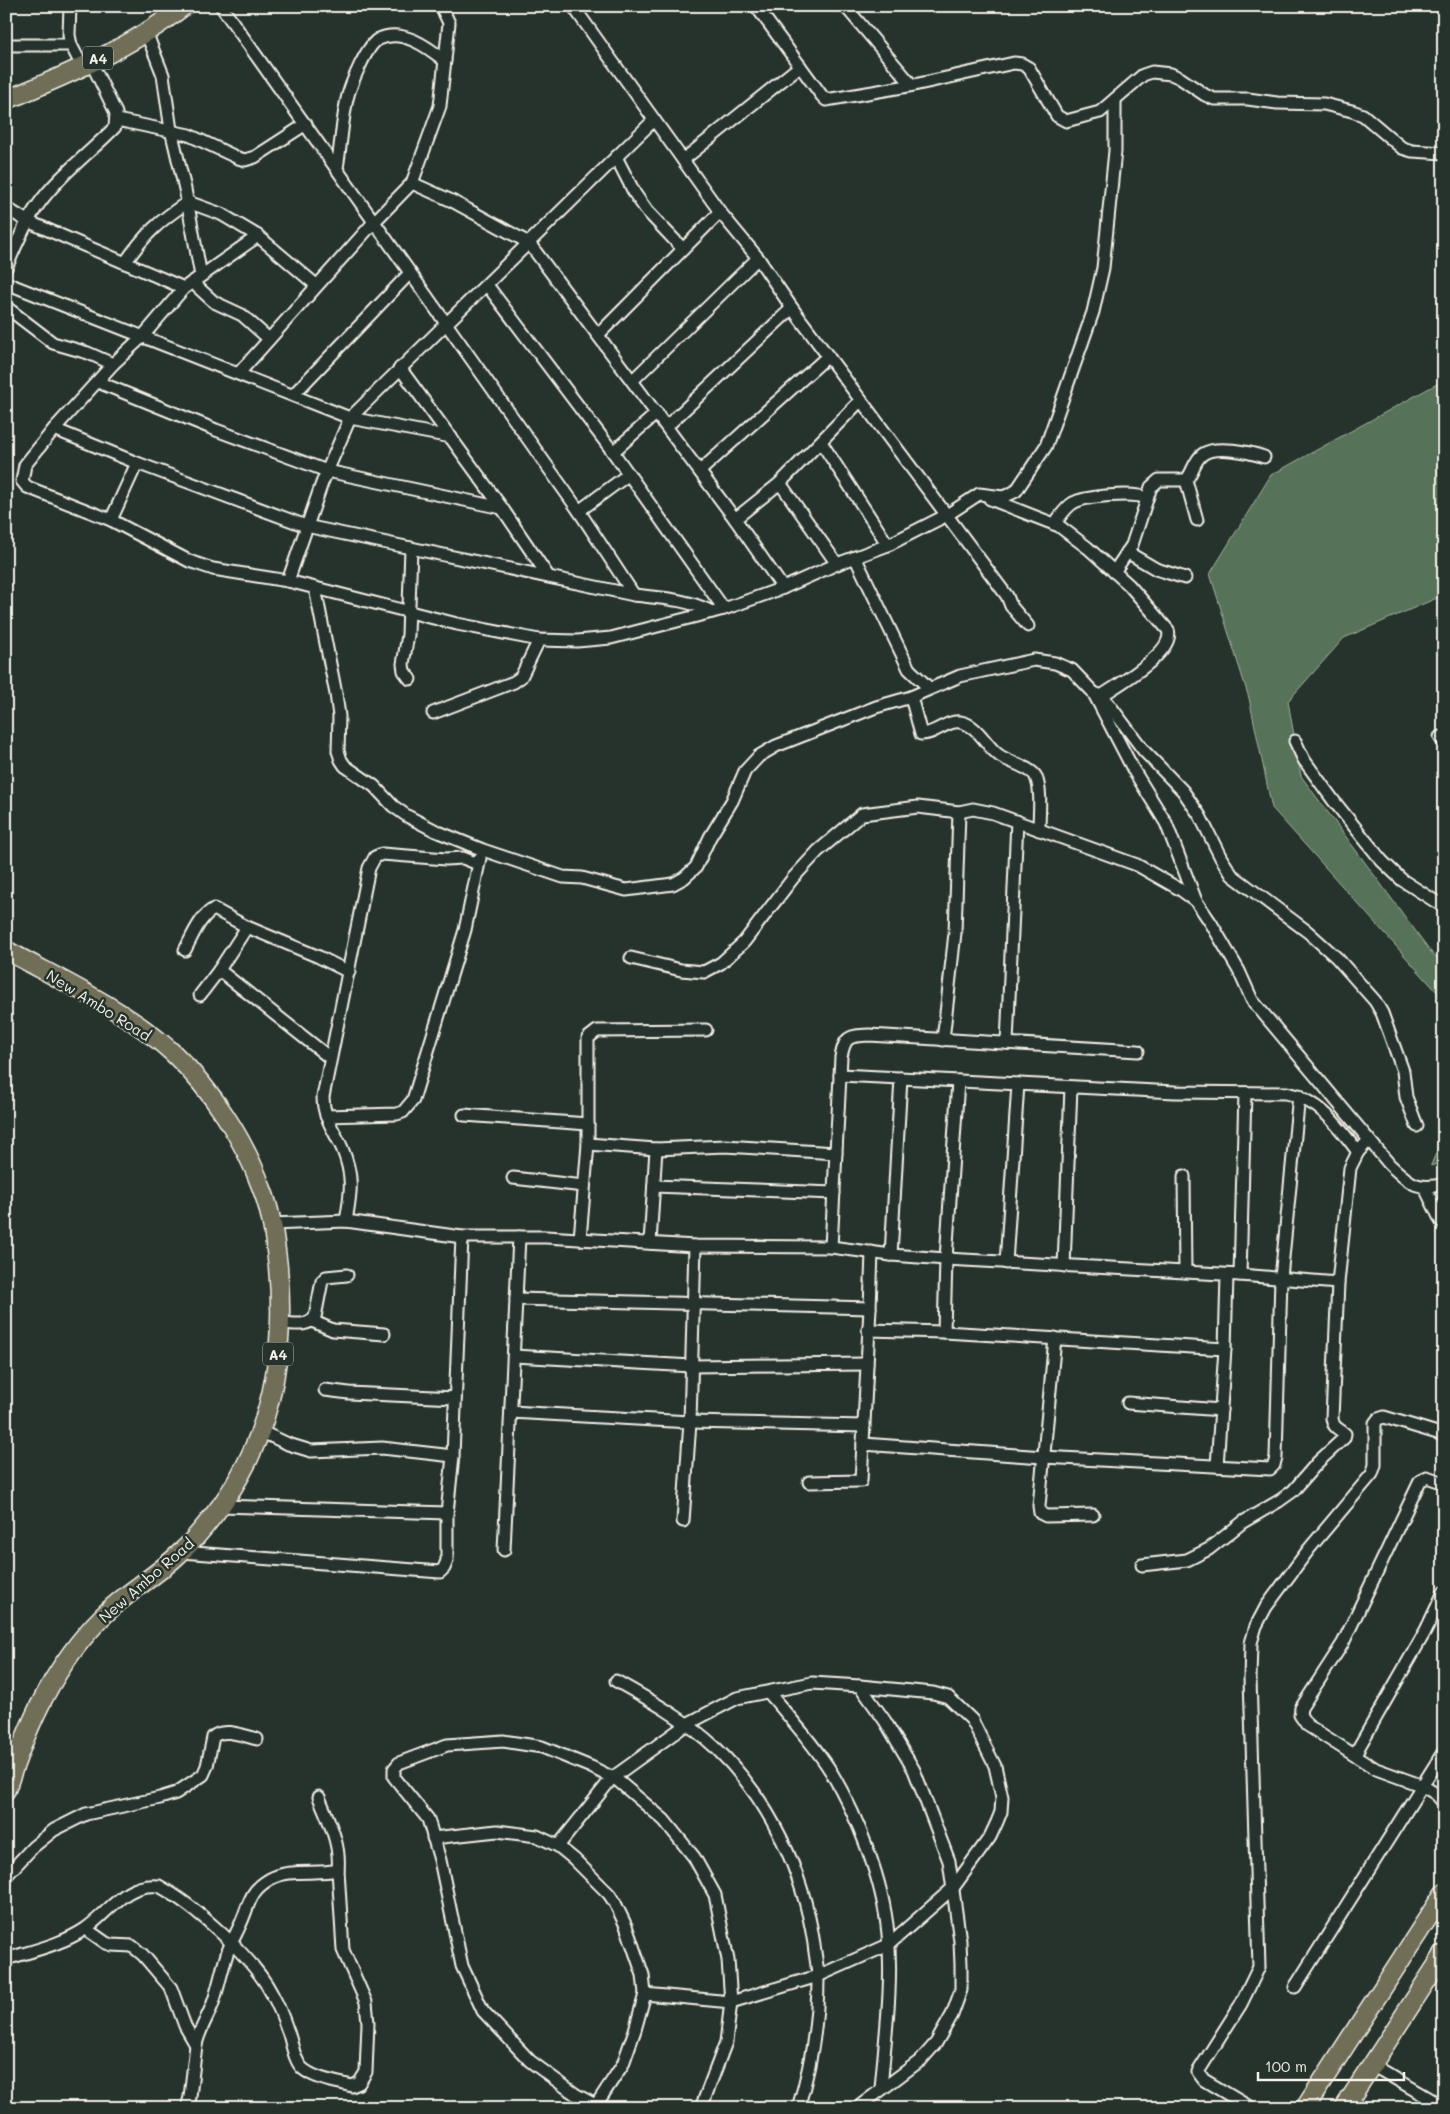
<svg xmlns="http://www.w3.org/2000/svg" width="1450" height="2114" viewBox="0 0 1450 2114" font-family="Mali,sans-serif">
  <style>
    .green { fill: #567259; stroke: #a5b2a0 }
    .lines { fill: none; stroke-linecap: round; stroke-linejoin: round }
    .street-casing { stroke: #f4f1e8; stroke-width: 15 }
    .primary-casing { stroke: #f4f1e8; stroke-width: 21 }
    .street { stroke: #26332d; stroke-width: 11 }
    .primary { stroke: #716e59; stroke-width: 18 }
    .labels { text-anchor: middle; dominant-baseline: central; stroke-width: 5; stroke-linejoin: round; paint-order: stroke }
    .shield { fill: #26332d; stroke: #b6b8b0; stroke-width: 1 }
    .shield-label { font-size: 14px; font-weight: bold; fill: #f4f1e8 }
    .street-label { font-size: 15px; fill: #f4f1e8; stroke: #26332d }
  </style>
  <rect width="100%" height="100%" fill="#26332d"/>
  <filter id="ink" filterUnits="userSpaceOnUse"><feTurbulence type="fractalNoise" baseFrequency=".02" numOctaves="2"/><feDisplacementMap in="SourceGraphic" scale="10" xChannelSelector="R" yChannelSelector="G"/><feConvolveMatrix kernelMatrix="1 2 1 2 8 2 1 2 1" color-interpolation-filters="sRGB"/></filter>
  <g filter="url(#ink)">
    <g class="green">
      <polygon points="1444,380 1444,595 1344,638 1288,701 1301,776 1434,956 1444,961 1444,1018 1438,993 1272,808 1249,698 1210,574 1271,475"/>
      <polygon points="1444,1134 1444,1162 1431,1166 1431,1165"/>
    </g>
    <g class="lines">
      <g class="street-casing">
        <g id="street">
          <polyline points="70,6 69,35 71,45"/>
          <polyline points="162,6 169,17"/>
          <polyline points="221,6 579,511 634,595"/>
          <polyline points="573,6 720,212 758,258 792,308 1007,596 1011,606 1028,626"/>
          <polyline points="756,6 822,96 826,100 914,85 1014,63 1022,64 1029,68 1057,116 1066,121 1100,112 1143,75 1152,72 1171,74 1180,78 1205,95 1214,99 1248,99 1277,103 1324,104 1352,111 1363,115 1402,148 1412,151 1444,153"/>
          <polyline points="845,6 911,84"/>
          <polyline points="146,32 163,75 171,130 185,189 201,276"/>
          <polyline points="6,45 71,45 82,66"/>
          <polyline points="117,120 189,135 238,158 245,160 255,157 306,124"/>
          <polyline points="616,157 635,194 647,211 683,249"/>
          <polyline points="683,160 800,66"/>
          <path d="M337 168C341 145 342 121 347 99 350 86 367 44 379 39 402 28 428 47 445 61"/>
          <polyline points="412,183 452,201 529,243 735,519 783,588"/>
          <polyline points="6,208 27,221 184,288 143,336 113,364 54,429 25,465 22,481 27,487 111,520 189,561 213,569 288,581 457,624 539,640 577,641 611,638 724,609 783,588 837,564 888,545 947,515 979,494 1003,497 1010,494 1016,491 1046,446 1093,312 1103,268 1115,151 1115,99"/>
          <path d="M125 263C144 235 160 220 188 202L221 214 258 236"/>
          <path d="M6 268C16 246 24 224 38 205 59 175 90 153 115 127L116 113 91 62"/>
          <polyline points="192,282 214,302 242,315 269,339"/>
          <polyline points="6,283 350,418 451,437"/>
          <polyline points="487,285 613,452 724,609"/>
          <polyline points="184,288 258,236 316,285"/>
          <polyline points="6,307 53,343 88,353 113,364"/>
          <polyline points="599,334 720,212"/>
          <polyline points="400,368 502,508 548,576"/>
          <polyline points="239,373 375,221 412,183 440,106 449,23 441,6"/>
          <polyline points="633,380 758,258"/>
          <polyline points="98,382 216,430 327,471 502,508"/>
          <polyline points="293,395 410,273"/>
          <polyline points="667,426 792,308"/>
          <path d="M54 429 137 463 306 526 634 595C661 598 688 599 712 612"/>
          <polyline points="821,442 888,545"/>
          <polyline points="613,452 657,413"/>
          <polyline points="700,471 828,356"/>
          <polyline points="1186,480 1197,520"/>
          <polyline points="780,483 837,564"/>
          <path d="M990 499 1059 526 1088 548 1129 585 1168 630C1176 652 1116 686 1101 696"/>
          <polyline points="579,511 629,474"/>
          <polyline points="735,519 780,483 861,400"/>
          <polyline points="111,520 137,463"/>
          <path d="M1054 524C1060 517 1065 508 1073 503 1085 496 1134 492 1147 498"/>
          <polyline points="1127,552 1156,569 1185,578"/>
          <polyline points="855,557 909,669 929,688"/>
          <path d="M1114 572 1132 545 1151 487 1159 480H1186C1193 473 1194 460 1203 454 1216 445 1250 452 1264 457"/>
          <polyline points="288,581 322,483 350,418 654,120"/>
          <polyline points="315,588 336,694 339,716 338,751 341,760 345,766 374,786 393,806 407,816 436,831 483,850 563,877 582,878 626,890 673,884 684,878 696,867 710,837 732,801 745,771 759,756 776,746 876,707 911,697 960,676 1034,660 1055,663 1072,670 1093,692 1134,771 1166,823 1196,901"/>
          <polyline points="410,679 404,671 403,664 408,635 411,548"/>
          <polyline points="1097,694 1108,703 1144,751 1183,791 1200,816 1221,858 1232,875 1308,932 1337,958 1375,1001 1382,1013 1403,1071 1406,1097 1417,1126"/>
          <path d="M911 697 921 734C934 735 947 720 960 722 979 725 986 747 1000 756 1009 762 1032 768 1036 777 1042 792 1039 813 1039 830"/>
          <polyline points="433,713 514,682 521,677 539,640"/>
          <polyline points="1440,737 1444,743"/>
          <polyline points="1295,741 1304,760 1333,800 1382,861 1402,880 1444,907"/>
          <path d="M185 950C192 937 200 916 214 909L247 927 319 957 349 972"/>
          <path d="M631 958 681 970 704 972 721 963 744 942 793 878 818 851 862 814 918 807 959 812 973 809 993 813 1137 865 1181 890 1196 901 1211 923 1239 971 1252 1000 1390 1165C1410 1183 1416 1191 1444 1184"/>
          <polyline points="219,970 330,1058"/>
          <polyline points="200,995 219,970 247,927"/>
          <polyline points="943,1040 955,933 959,812"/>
          <polyline points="1007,1043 1017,821"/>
          <path d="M840 1075 1175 1092 1286 1093C1319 1099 1339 1127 1358 1152"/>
          <polyline points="464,1115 588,1124"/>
          <polyline points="326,1116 397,1114 403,1112 413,1100 465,930 480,858"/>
          <polyline points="588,1144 656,1149 725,1146 836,1153"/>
          <polyline points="1184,1176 1185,1272"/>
          <polyline points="513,1178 584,1186"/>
          <polyline points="654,1186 834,1193"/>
          <polyline points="1425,1188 1441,1221 1444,1223"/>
          <path d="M346 1221C351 1192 354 1177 342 1148 334 1130 323 1117 323 1097L369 868 375 857 382 854 446 859 463 858 478 864"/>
          <polyline points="272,1224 346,1221 462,1237 546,1237 695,1246 831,1247 891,1255 946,1259 1240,1275 1338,1283 1350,1168 1358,1152 1369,1140"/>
          <polyline points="580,1239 588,1144 588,1038 597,1031 706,1030"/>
          <polyline points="650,1243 656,1149"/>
          <path d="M831 1247 841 1057C845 1036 849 1036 869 1035L1138 1051"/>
          <polyline points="891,1255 901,1078"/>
          <polyline points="1006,1263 1018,1084"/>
          <polyline points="1064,1266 1071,1087"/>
          <polyline points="1240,1275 1245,1093"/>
          <polyline points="516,1299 870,1308 872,1252"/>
          <polyline points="312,1321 333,1330 384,1334"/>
          <path d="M280 1323C292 1323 307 1328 315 1317L322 1281 326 1277 347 1275"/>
          <polyline points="868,1330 944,1332 1225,1349 1227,1275"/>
          <polyline points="944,1332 946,1259 958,1081"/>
          <polyline points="1055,1338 1039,1506 1040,1513 1046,1516 1093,1515"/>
          <polyline points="514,1356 692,1366 867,1364"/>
          <polyline points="325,1390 349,1393 455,1398"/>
          <polyline points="1128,1403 1221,1410"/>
          <polyline points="511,1412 690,1422 864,1426"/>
          <polyline points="260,1431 288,1444 311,1451 382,1448 453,1456"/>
          <polyline points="863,1444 1043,1457 1270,1469 1274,1465 1276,1457 1281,1278 1299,1095"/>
          <polyline points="1217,1466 1225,1349"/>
          <polyline points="809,1482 861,1481 870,1308"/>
          <polyline points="1444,1483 1427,1477 1420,1481 1343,1643 1301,1708 1300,1715 1307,1725 1376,1769 1423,1786 1436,1794 1444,1803"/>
          <polyline points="221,1506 447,1513"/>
          <polyline points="683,1521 690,1422 695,1246"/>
          <polyline points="504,1550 519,1237"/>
          <polyline points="182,1552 440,1572 444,1568 447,1561 447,1513 453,1456 462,1237"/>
          <path d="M1142 1565 1187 1560 1209 1549 1243 1522 1279 1501 1293 1491 1318 1462 1344 1438 1345 1434C1338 1428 1333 1428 1332 1418L1338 1283"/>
          <path d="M616 1681C652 1701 686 1720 716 1748 770 1800 803 1871 814 1944 815 1955 818 1967 818 1978 818 2022 811 2066 798 2108"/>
          <path d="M769 1693C790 1718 813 1743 830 1770 858 1817 883 1880 888 1934 893 1985 885 2038 881 2089"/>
          <polyline points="1355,1754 1426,1630 1444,1592"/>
          <polyline points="433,1838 497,1831 537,1836 558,1846 574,1859 609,1894 615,1903 626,1926 643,1975 645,1994 635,2030 623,2064 596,2105"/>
          <polyline points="558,1846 612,1778 687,1724 737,1698 812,1683 860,1686 933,1693 948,1697 972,1720 995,1766 1002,1797 1001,1812 997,1822 990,1837 953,1888 888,1945 818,1976 731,2002 645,1994"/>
          <path d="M6 1876 33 1847 54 1830 86 1814 160 1798 176 1793 203 1775 207 1766 213 1737C223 1727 244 1736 257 1739"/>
          <path d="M86 1929 106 1943 112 1945 132 1946 143 1955 171 1988 185 2026 196 2045C199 2030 208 2017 213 2003 219 1986 222 1968 228 1951 232 1941 237 1932 241 1923 250 1903 249 1891 270 1879 290 1868 315 1875 338 1870 341 1844 328 1820 319 1797"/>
          <path d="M6 1959C32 1951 63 1944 85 1929 110 1912 125 1882 159 1886 195 1906 253 1957 272 1994 278 2005 283 2017 287 2029 292 2040 293 2059 302 2068 314 2079 337 2082 352 2086L359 2083 366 2072 368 2023 366 2002 343 1950 338 1870"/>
          <polyline points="1295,1987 1444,1751"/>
          <polyline points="1372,2065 1444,2107"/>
          <polyline points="187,2108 190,2097 196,2045"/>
          <polyline points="601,2108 575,2094 530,2061 483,2011 462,1966 440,1860 428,1819 394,1777 394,1769 399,1763 447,1745 503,1741 542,1747 591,1767 617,1780 664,1820 694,1857 715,1895 728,1960 731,2002 726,2042 701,2108"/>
          <polyline points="857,2108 921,2060 936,2043 952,2015 961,1990 961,1965 960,1941 949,1861 914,1770 885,1721 860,1686"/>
          <polyline points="1251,2108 1204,2080 1198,2072 1241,2004 1259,1967 1250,1678 1251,1643 1256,1626 1266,1607 1309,1549 1372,1474 1375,1465 1375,1423 1378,1419 1384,1417 1444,1435"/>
        </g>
      </g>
      <g class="primary-casing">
        <g id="primary">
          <path d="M6 100C67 75 132 47 184 6"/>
          <path d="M6 950C60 980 128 1011 173 1053 212 1090 244 1139 262 1189 272 1214 275 1241 278 1267 286 1351 272 1434 222 1504 210 1520 196 1539 181 1552 157 1576 126 1592 103 1616 53 1666 28 1724 6 1790"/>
          <polyline points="1305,2108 1444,1893"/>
          <polyline points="1344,2108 1444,1954"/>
        </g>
      </g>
      <use href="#street" class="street"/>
      <use href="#primary" class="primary"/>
    </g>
  </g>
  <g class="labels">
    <g class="shield">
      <rect x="83" y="46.5" width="30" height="23" rx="4"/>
      <rect x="263" y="1342.5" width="30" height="23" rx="4"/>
    </g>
    <g class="shield-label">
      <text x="98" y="58">A4</text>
      <text x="278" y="1354">A4</text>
    </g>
    <g class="street-label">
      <text transform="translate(99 1005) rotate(32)">New Ambo Road</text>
      <text transform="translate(146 1580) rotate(-41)">New Ambo Road</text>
    </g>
  </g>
  <rect width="1450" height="2114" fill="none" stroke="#26332d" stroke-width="25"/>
  <rect x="12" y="12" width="1425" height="2089" fill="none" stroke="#f4f1e8" stroke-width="2" filter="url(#ink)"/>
  <path d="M1258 2072v8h146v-8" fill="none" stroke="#f4f1e8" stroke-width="2.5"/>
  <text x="1265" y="2072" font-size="15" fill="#f4f1e8" stroke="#26332d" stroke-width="4" paint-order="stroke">100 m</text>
</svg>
